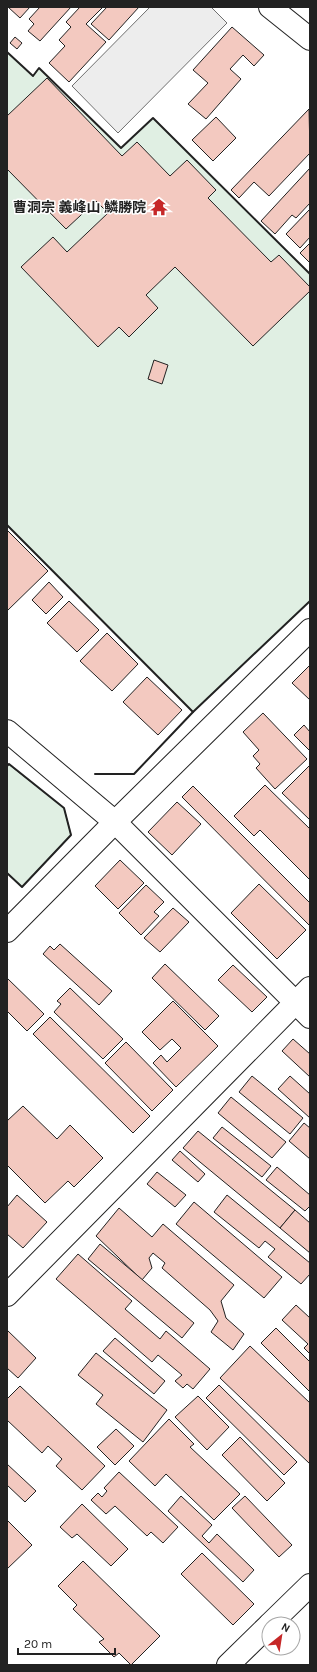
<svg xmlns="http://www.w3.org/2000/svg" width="317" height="1672" viewBox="0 0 317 1672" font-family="Karla,'Noto Sans JP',sans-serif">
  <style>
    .green { fill: #e0efe3; stroke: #6f6f6f }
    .parking { fill: #ededed; stroke: #6f6f6f }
    .building { fill: #f3c9c0; stroke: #222 }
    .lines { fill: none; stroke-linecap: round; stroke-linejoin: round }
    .minor-casing { stroke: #222; stroke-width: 24 }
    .minor { stroke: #fff; stroke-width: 22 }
    .wall { stroke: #222; stroke-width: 2 }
    .labels { text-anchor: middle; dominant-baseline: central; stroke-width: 3; stroke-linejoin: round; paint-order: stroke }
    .poi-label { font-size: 14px; font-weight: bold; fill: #222; stroke: #fff; text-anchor: end }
  </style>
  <rect width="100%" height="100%" fill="#fff"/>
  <g class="green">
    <polygon points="7,52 33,76 39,68 121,148 153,118 310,274 310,601 193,712 7,525"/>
    <polygon points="7,763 64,808 71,835 22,887 7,873"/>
  </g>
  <polygon class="parking" points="150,7 211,7 227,23 118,133 72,86"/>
  <g class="building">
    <polygon points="8,7 30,7 20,18"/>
    <polygon points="40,7 71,7 40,41 28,31 34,24 29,19"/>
    <polygon points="80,7 103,7 86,24 106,42 69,82 49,63 65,46 59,40 71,27 66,22"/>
    <polygon points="107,7 139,7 109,40 91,24"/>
    <polygon points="232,27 264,55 254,66 243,55 230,69 241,79 206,119 188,104 208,83 193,70"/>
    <polygon points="15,37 22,43 17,49 10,43"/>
    <polygon points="47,78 122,156 137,142 170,176 187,160 216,190 208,198 271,262 279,255 310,287 310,291 253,346 175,267 146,295 158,308 129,337 119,327 98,347 21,267 53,237 67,252 108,213 96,201 66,229 7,169 7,116"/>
    <polygon points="309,109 310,153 269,196 254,182 239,198 231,190"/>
    <polygon points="216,117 236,138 213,161 192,140"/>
    <polygon points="310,168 310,203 296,218 292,215 275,234 261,221"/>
    <polygon points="310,209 310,237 300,248 286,234"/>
    <polygon points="310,243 310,263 300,253"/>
    <polygon points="154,360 168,365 162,384 148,379"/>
    <polygon points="7,530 48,571 7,611"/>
    <polygon points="49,582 63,597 46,614 32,600"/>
    <polygon points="69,601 99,630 77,652 47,623"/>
    <polygon points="107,633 138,664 112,691 80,661"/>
    <polygon points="310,665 310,700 292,683"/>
    <polygon points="147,677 182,710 158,735 123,702"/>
    <polygon points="263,713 307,759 275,789 256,768 260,764 253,756 259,750 243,732"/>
    <polygon points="304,725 310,732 310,751 294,735"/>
    <polygon points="309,766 310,767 310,820 282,793"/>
    <polygon points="265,785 310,829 310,880 260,830 254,836 234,816"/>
    <polygon points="193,786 310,903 310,926 182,797"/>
    <polygon points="177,802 201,824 172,855 148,832"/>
    <polygon points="120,860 144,883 118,909 95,886"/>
    <polygon points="259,884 306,930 277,959 231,913"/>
    <polygon points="146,885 164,902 154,912 159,916 141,935 119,913"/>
    <polygon points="173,908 189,922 160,952 144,938"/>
    <polygon points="60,944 112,991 99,1005 43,954 50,946 54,950"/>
    <polygon points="165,964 219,1016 205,1030 152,978"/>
    <polygon points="233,965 267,997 252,1012 218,980"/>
    <polygon points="7,978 44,1014 27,1031 7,1011"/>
    <polygon points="70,988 123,1039 103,1059 54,1012 61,1004 57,1001"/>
    <polygon points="173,1001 218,1046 176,1087 153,1063 161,1055 167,1062 181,1048 172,1039 160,1050 142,1032"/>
    <polygon points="50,1017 150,1116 133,1133 33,1034"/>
    <polygon points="293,1039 310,1054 310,1077 282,1051"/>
    <polygon points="126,1042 173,1090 152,1111 105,1063"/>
    <polygon points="252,1076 303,1118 290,1134 239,1092"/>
    <polygon points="290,1076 310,1094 310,1118 278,1089"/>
    <polygon points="231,1097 286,1142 272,1158 218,1113"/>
    <polygon points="23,1106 57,1139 70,1125 103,1158 74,1187 68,1181 45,1203 7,1165 7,1121"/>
    <polygon points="304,1123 310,1128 310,1159 289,1141"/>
    <polygon points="222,1127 271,1166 262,1177 213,1138"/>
    <polygon points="198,1131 295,1210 280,1228 183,1148"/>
    <polygon points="180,1151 205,1174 198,1182 172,1160"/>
    <polygon points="277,1167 310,1195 310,1206 305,1211 266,1180"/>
    <polygon points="157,1172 186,1195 175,1207 147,1184"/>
    <polygon points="17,1195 47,1222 23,1248 7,1234 7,1207"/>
    <polygon points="227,1195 310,1263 310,1274 301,1284 268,1257 275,1249 265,1241 259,1248 214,1212"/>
    <polygon points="194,1202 282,1277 264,1298 176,1224"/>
    <polygon points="119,1208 152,1237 163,1224 234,1285 221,1301 226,1318 244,1334 233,1350 211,1332 218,1321 210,1310 162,1268 165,1263 153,1253 149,1258 152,1268 142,1280 96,1236"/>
    <polygon points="295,1210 310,1223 310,1253 280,1228"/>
    <polygon points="100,1244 194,1323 182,1338 88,1259"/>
    <polygon points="78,1254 132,1301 125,1309 160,1339 166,1331 210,1369 193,1389 187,1384 183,1388 175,1381 182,1375 158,1355 152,1362 56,1279"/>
    <polygon points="296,1305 310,1318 310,1354 304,1348 308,1344 282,1320"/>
    <polygon points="276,1328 310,1362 310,1392 261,1343"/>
    <polygon points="7,1330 36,1358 18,1378 7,1368"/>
    <polygon points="115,1338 165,1381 154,1394 103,1351"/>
    <polygon points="250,1346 310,1403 310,1464 220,1378"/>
    <polygon points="96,1353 167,1410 143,1442 96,1404 103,1395 78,1375"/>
    <polygon points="219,1385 297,1462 284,1475 206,1398"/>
    <polygon points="20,1386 105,1466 82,1490 56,1466 62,1459 48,1446 42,1453 7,1420 7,1399"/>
    <polygon points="198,1396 229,1427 207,1450 175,1417"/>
    <polygon points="169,1419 194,1444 190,1447 240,1494 214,1520 166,1474 155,1486 129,1461"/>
    <polygon points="116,1429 134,1446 115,1465 97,1447"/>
    <polygon points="240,1437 285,1483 267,1501 222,1455"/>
    <polygon points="7,1464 36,1491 25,1502 7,1485"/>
    <polygon points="119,1472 178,1527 163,1543 151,1532 147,1536 115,1506 106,1514 91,1500 98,1493 102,1497 107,1491 104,1488"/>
    <polygon points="181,1496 212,1525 202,1536 209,1543 217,1534 254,1570 243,1582 168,1511"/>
    <polygon points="245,1496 292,1545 279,1557 232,1508"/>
    <polygon points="82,1504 128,1549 111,1566 77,1534 72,1538 60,1527"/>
    <polygon points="7,1520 32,1545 7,1569"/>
    <polygon points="202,1553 254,1604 233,1625 181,1574"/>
    <polygon points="83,1561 160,1636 131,1665 119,1653 114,1657 99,1642 104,1639 73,1609 77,1605 58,1586"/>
  </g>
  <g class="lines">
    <g class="minor-casing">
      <g id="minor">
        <polyline points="270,7 310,39"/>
        <polyline points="7,731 115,822 310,1017"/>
        <polyline points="7,931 115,822 310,630"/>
        <polyline points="7,1295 310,988"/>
        <polyline points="270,1624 310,1585"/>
        <polyline points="228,1665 269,1625"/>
      </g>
    </g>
    <use href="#minor" class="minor"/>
    <g class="wall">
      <polyline points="7,52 33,76 39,68 121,148 153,118 310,274"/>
      <polyline points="7,525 193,712"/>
      <polyline points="7,766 9,764 64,808 71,835 22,887 7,873"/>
      <polyline points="95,774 134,774 193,712 310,601"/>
    </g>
  </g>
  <defs>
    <g id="temple-bare" transform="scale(1.38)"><path d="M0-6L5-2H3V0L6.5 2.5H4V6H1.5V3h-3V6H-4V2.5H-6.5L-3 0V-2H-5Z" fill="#c62828" stroke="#fff" stroke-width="2.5" paint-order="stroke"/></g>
  </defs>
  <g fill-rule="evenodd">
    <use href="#temple-bare" x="159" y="207"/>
  </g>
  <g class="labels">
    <g class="poi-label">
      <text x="146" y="207">曹洞宗 義峰山 鱗勝院</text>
    </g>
  </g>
  <rect width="317" height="1672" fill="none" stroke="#222222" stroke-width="16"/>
  <g transform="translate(281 1636) rotate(30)"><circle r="19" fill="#ffffff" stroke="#a7a7a7"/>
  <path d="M0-3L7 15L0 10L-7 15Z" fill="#c62828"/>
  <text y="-6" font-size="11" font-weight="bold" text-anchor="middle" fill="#222222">N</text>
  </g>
  <path d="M18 1648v6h97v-6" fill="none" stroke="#222222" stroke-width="2"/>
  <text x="24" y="1648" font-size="12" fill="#222222" stroke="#ffffff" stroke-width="3" paint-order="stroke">20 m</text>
</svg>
